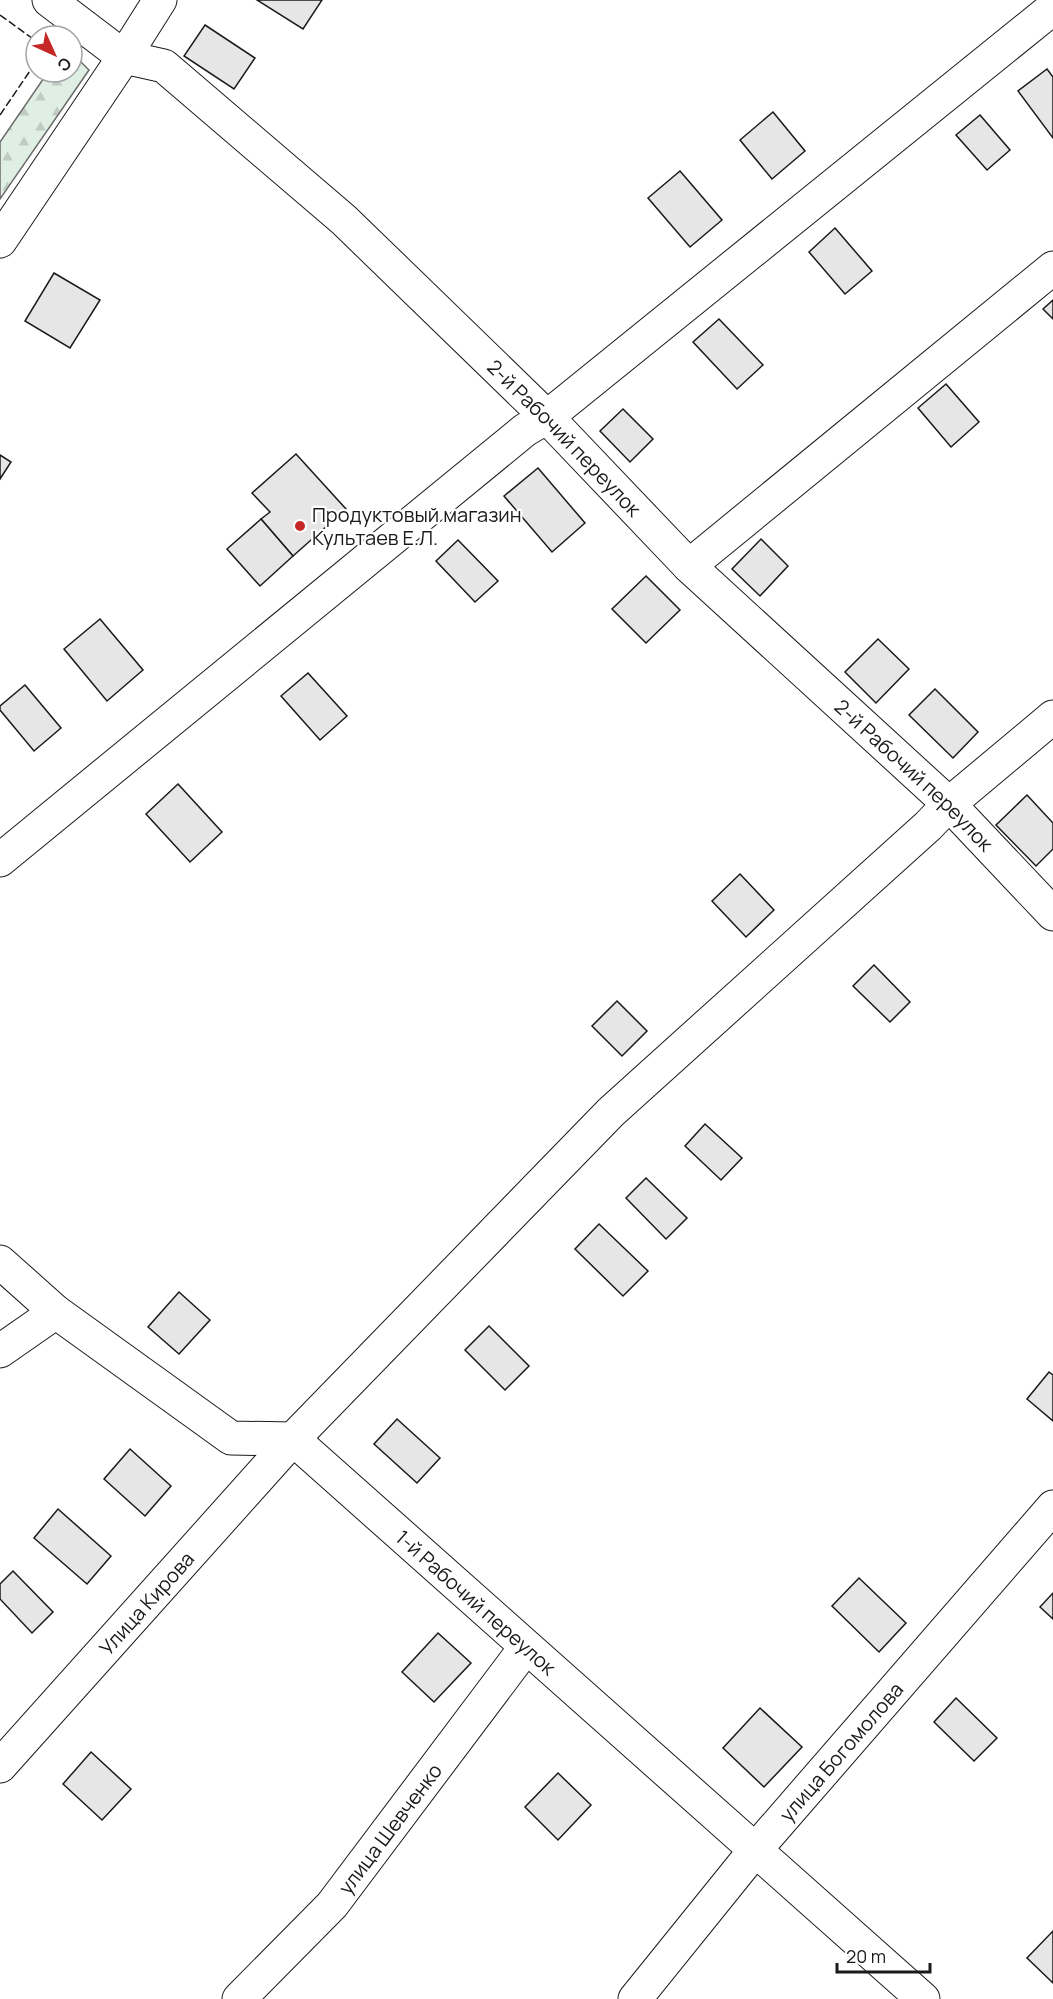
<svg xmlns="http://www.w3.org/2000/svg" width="1053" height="1999" viewBox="0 0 1053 1999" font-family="Manrope,sans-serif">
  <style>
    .forest { fill: url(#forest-firs); stroke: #6a6a6a; stroke-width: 1.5 }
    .building { fill: #e6e6e6; stroke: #1a1a1a; stroke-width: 1.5 }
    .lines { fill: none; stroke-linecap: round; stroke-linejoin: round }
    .minor-casing { stroke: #1a1a1a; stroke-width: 35 }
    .minor { stroke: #fff; stroke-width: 33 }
    .fence { stroke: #1a1a1a; stroke-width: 1.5; stroke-dasharray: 8 3; stroke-linecap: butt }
    .poi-dot { fill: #c62828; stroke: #fff; stroke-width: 2 }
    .labels { text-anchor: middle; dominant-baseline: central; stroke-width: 4.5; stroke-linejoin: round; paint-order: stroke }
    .street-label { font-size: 20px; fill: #1a1a1a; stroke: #fff }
    .poi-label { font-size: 20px; fill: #1a1a1a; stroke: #fff; text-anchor: start }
  </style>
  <defs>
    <pattern id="forest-firs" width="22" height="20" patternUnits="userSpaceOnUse" patternTransform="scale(1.5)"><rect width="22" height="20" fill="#e0efe3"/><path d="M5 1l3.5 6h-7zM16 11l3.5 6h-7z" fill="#c0ccc2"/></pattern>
  </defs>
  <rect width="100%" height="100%" fill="#fff"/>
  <polygon class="forest" points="72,53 89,70 0,199 0,142 48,72 72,72"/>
  <g class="building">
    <polygon points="257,0 322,0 303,29"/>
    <polygon points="205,25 255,58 234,89 184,56"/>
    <polygon points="1047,69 1053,77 1053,138 1018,91"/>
    <polygon points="773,112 805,151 772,179 740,140"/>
    <polygon points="980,115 1010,150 987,170 956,135"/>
    <polygon points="680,171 722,220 690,247 648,198"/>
    <polygon points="835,228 872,271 845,294 809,252"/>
    <polygon points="54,273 100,300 70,348 25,321"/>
    <polygon points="1053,300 1053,319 1043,309"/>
    <polygon points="719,319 763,365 737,389 693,342"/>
    <polygon points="946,384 979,422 951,447 918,408"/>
    <polygon points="623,409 653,439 630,462 600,431"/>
    <polygon points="296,454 346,509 293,556 261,519 270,512 252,493"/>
    <polygon points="0,455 11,462 0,479"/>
    <polygon points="538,468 585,523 552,552 504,496"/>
    <polygon points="261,519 293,556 260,586 227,549"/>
    <polygon points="761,539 788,566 760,596 732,569"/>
    <polygon points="458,540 498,581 475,602 436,561"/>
    <polygon points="646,576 680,610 646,643 612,609"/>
    <polygon points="100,619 143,670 107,701 64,649"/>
    <polygon points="878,639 909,669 876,703 845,672"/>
    <polygon points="308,673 347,716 320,740 281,696"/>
    <polygon points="25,685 61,728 34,751 0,710 0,706"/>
    <polygon points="935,689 978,732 953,758 909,715"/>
    <polygon points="178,784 222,832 190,862 146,814"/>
    <polygon points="1027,795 1053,823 1053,849 1036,866 996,825"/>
    <polygon points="740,874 774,910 746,937 712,901"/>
    <polygon points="874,965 910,1002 890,1022 853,986"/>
    <polygon points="617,1001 647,1031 622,1056 592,1026"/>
    <polygon points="705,1124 742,1158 721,1180 685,1146"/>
    <polygon points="646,1178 687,1218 666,1239 626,1198"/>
    <polygon points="599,1224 648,1271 623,1296 575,1249"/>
    <polygon points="179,1292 210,1320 179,1354 148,1327"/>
    <polygon points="489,1326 529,1366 505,1390 465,1350"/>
    <polygon points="1049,1372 1053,1375 1053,1421 1027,1399"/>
    <polygon points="397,1419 440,1458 417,1483 374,1444"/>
    <polygon points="130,1449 171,1486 145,1516 104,1479"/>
    <polygon points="58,1509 111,1556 87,1584 34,1538"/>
    <polygon points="13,1571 53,1612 32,1633 0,1599 0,1584"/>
    <polygon points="859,1578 906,1623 879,1652 832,1606"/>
    <polygon points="1053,1593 1053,1619 1040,1607"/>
    <polygon points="438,1633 471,1663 434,1702 402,1672"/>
    <polygon points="956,1698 997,1738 974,1761 934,1722"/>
    <polygon points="760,1708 802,1747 764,1787 723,1748"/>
    <polygon points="91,1752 131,1789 102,1820 63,1784"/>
    <polygon points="558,1773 591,1805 558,1840 525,1807"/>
    <polygon points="1053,1931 1053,1983 1027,1958"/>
  </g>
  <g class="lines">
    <g class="minor-casing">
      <g id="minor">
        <path id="s1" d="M49 0 124 57 164 66 344 220 547 417 689 566 949 804 1053 914"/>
        <polyline points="0,241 124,57 160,0"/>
        <polyline points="689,566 1053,268"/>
        <polyline points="0,860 525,430 547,417 1053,8"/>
        <path id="s2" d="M0 1262 56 1312 231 1438 293 1439 923 1999"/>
        <polyline points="0,1351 56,1312"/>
        <path id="s3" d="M0 1766 293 1439 611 1112 928 826 949 804 1053 717"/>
        <path id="s4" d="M239 1999 332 1905 526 1647"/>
        <path id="s5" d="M635 1999 756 1849 1053 1507"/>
      </g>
    </g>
    <use href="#minor" class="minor"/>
    <g class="fence">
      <polyline points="0,15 36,41"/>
      <polyline points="0,115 36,62"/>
    </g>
  </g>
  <circle class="poi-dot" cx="300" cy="526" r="6"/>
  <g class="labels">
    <g class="street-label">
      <text stroke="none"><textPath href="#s1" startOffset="682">2-й Рабочий переулок</textPath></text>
      <text stroke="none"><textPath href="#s1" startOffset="1168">2-й Рабочий переулок</textPath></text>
      <text stroke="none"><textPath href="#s3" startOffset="219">Улица Кирова</textPath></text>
      <text stroke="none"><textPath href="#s2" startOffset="598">1-й Рабочий переулок</textPath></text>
      <text stroke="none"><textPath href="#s5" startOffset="322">улица Богомолова</textPath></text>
      <text stroke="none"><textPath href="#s4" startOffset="228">улица Шевченко</textPath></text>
    </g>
    <g class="poi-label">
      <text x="312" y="514">Продуктовый магазин<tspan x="312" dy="23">Культаев Е.Л.</tspan></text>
    </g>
  </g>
  <g transform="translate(54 54) rotate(135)"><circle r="28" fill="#ffffff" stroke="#a3a3a3" stroke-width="1.5"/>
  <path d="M0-4.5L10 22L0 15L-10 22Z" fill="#c62828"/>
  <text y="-9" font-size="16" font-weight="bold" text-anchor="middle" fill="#1a1a1a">С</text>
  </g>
  <path d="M837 1963v9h93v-9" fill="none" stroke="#1a1a1a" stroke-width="3"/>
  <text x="846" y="1963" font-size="18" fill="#1a1a1a" stroke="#ffffff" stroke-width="4.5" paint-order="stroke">20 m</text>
</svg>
